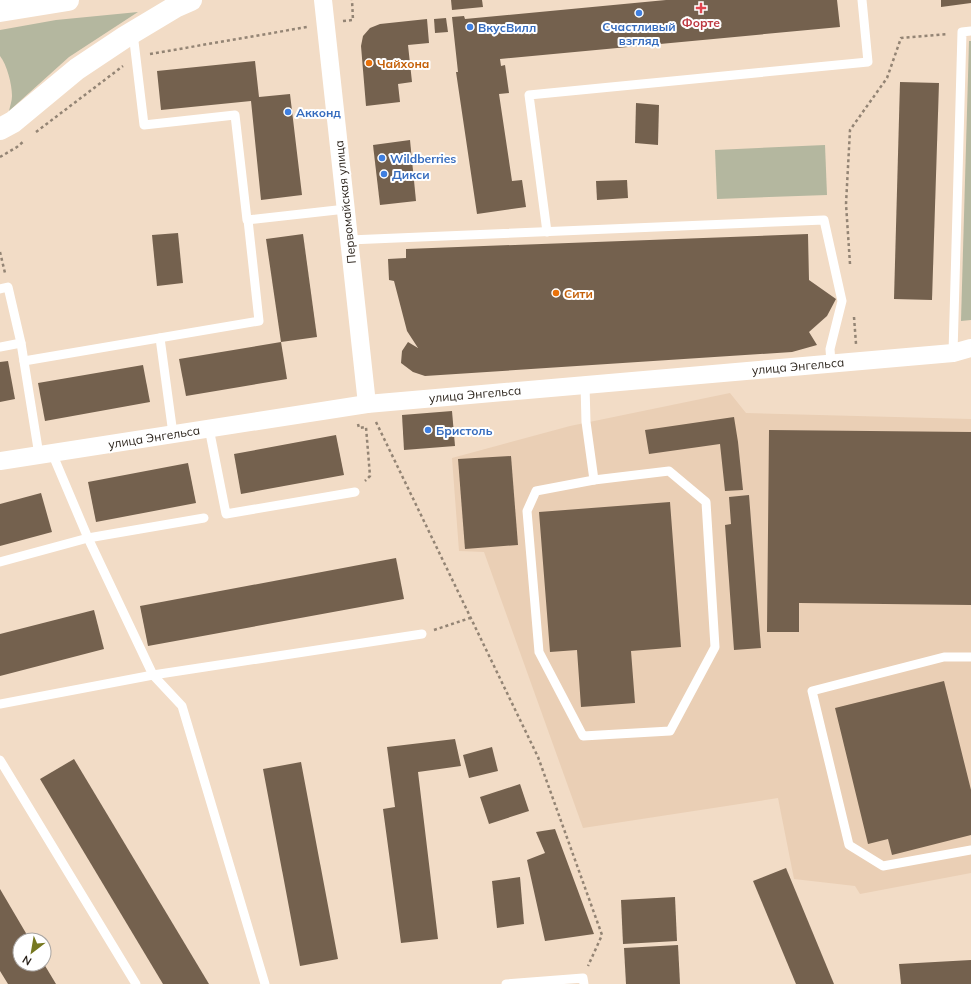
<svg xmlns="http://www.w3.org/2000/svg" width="971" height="984" viewBox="0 0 971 984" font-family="Mulish,sans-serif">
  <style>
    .built { fill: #eacfb5 }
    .green { fill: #b4b79f }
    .building { fill: #74614e }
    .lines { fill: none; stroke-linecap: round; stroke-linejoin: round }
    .path { stroke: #938474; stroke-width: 2.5; stroke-dasharray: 3 3; stroke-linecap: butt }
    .service { stroke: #fff; stroke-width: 9 }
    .minor { stroke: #fff; stroke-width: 18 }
    .tertiary { stroke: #fff; stroke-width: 22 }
    .secondary { stroke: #fff; stroke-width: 22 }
    .health-dot { fill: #e0444e; stroke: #fff; stroke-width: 1.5 }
    .shop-dot { fill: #3f7fe0; stroke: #fff; stroke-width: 1.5 }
    .food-dot { fill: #e8710a; stroke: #fff; stroke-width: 1.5 }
    .labels { text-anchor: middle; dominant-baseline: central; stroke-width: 4; stroke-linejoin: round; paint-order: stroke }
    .health-label { font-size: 12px; font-weight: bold; fill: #be3a42; stroke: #fff }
    .shop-label { font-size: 12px; font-weight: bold; fill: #366cbe; stroke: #fff; text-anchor: start }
    .food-label { font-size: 12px; font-weight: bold; fill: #c56008; stroke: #fff; text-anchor: start }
    .street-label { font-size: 12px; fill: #271f17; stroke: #fff }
  </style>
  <rect width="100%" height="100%" fill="#f2dcc6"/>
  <polygon class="built" points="730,393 746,413 971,419 971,873 860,894 855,886 794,879 778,798 583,828 484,552 459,551 452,458 570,426"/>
  <g class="green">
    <path d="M138 12 69 57 9 111C10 106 12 101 12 96 12 84 7 65 0 56V30L56 20Z"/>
    <polygon points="969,41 971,41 971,320 961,321"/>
    <polygon points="825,145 827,195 717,199 715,150"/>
  </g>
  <g class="building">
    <polygon points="451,0 482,0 483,7 452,10"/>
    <polygon points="666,0 837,0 840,27 500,59 501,66 505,65 509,93 499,94 512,181 522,180 526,207 477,214 456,72 458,72 452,17 464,16 465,19"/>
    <polygon points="941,0 971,0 971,3 941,7"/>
    <polygon points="446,18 448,32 435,33 434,19"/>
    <polygon points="427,19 429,43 408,45 412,82 398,84 400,102 366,106 361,46 363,36 370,28 380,24"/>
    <polygon points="255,61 259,97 290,94 302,195 261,200 251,101 161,110 157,71"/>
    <polygon points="900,82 939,83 932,300 894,299"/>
    <polygon points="636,103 659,105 658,145 635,143"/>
    <polygon points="410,140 416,201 380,205 373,145"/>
    <polygon points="627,180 628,198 597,200 596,181"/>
    <polygon points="178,233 183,283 157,286 152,235"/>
    <polygon points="303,234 317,337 281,342 266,239"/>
    <polygon points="808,234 809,280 836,299 827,316 809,332 817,345 792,352 425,376 413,372 401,363 402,351 408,342 418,348 407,331 394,281 389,280 388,259 406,258 406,249"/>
    <polygon points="281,342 287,379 186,396 179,359"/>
    <polygon points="8,361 15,399 0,402 0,362"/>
    <polygon points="143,365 150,402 45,421 38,383"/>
    <polygon points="452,411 455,446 404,450 402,415"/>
    <polygon points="734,417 738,442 743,490 725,491 720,444 649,454 645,430"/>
    <polygon points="769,430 971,432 971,605 799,603 799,632 767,632"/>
    <polygon points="336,435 344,475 241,494 234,454"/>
    <polygon points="511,456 518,545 465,549 458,459"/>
    <polygon points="188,463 196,503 96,522 88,482"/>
    <polygon points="41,493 52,532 0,546 0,504"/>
    <polygon points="749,495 761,648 734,650 725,525 731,524 729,497"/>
    <polygon points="670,502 681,647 631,651 635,703 581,707 577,650 550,652 539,512"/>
    <polygon points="396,558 404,599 148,646 140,606"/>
    <polygon points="94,610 104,649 0,676 0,634"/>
    <polygon points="944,681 971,790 971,835 892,855 888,839 868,844 835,708"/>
    <polygon points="455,739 461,766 418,772 438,939 401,943 383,809 395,807 387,747"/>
    <polygon points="492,747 498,771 469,778 463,755"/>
    <polygon points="74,759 209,984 163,984 40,779"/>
    <polygon points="301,762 338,959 300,966 263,769"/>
    <polygon points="520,784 529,811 489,824 480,797"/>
    <polygon points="555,829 594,934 545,941 527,860 545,853 536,832"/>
    <polygon points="786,868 834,984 796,984 753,881"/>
    <polygon points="520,877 524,924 497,928 492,881"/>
    <polygon points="0,889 30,940 20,940 20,964 44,964 56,984 8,984 0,971"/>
    <polygon points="675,897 677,941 623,944 621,900"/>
    <polygon points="678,945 680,984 626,984 624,948"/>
    <polygon points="971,960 971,984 901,984 899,964"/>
  </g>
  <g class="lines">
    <g class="path">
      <polyline points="343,21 353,20 352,0"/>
      <polyline points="150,54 307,27"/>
      <polyline points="36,132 123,66"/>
      <polyline points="0,157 17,147 24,141"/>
      <polyline points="0,252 5,273"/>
      <polyline points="850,264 846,204 850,130 887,78 901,38 948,34"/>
      <polyline points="854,317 856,344"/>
      <polyline points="376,422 538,757 602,935 588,966"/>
      <polyline points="358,424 359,428 366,427 370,476 365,481"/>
      <polyline points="434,630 470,618"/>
    </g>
    <g class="service">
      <polyline points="133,33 144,125 235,115 247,220 346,209"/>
      <polyline points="547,232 529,95 868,62 862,0"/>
      <polyline points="349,240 824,220 842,301 830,349 831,363"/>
      <polyline points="0,289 8,287 21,343 39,455"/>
      <polyline points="160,338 173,434"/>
      <polyline points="0,347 21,343"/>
      <polyline points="953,353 962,32 971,31"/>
      <polyline points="24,361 259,321 248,220"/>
      <polyline points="585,385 586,422 594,480"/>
      <polyline points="209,428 226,514 355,492"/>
      <polyline points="52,453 88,538 153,675 182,706 265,984"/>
      <polygon points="669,471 706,502 715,647 670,731 583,736 539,652 527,511 536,491 594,480"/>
      <polyline points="0,562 88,538 204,518"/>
      <polyline points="971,657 944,657 812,691 849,845 883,866 971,850"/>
      <polyline points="0,704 153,675 422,634"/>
      <polyline points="0,760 136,984"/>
      <polyline points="506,984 583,978 584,984"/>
    </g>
    <g class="minor">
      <polyline points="323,0 367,404"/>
      <polyline points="0,461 367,404 953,353 971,348"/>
    </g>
    <polyline class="tertiary" points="0,129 13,122 77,69 125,37 175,7 191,0"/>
    <polyline class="secondary" points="0,11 68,0"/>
  </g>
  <path class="health-dot" d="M699 2h4v4h4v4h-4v4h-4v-4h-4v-4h4z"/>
  <g class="shop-dot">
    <circle cx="639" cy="13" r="4"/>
    <circle cx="470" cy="27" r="4"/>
    <circle cx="288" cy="112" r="4"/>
    <circle cx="382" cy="158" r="4"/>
    <circle cx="384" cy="174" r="4"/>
    <circle cx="428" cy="430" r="4"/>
  </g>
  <g class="food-dot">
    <circle cx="369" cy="63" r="4"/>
    <circle cx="556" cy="293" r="4"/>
  </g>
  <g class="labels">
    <g class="health-label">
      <text x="701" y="22">Форте</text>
    </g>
    <g class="shop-label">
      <text x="639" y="26" text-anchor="middle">Счастливый<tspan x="639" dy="14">взгляд</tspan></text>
      <text x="478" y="27">ВкусВилл</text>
      <text x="296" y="112">Акконд</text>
      <text x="390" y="158">Wildberries</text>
      <text x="392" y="174">Дикси</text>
      <text x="436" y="430">Бристоль</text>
    </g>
    <g class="food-label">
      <text x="377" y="63">Чайхона</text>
      <text x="564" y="293">Сити</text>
    </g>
    <g class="street-label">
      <text transform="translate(345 202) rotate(-96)">Первомайская улица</text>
      <text transform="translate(798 366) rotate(-5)">улица Энгельса</text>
      <text transform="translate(475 394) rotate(-5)">улица Энгельса</text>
      <text transform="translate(154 437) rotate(-9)">улица Энгельса</text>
    </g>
  </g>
  <g transform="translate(32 952) rotate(211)"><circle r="19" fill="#ffffff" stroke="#a9a5a2"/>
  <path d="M0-3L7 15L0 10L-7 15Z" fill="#767820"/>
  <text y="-6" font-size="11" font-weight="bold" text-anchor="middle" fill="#271f17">N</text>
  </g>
</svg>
